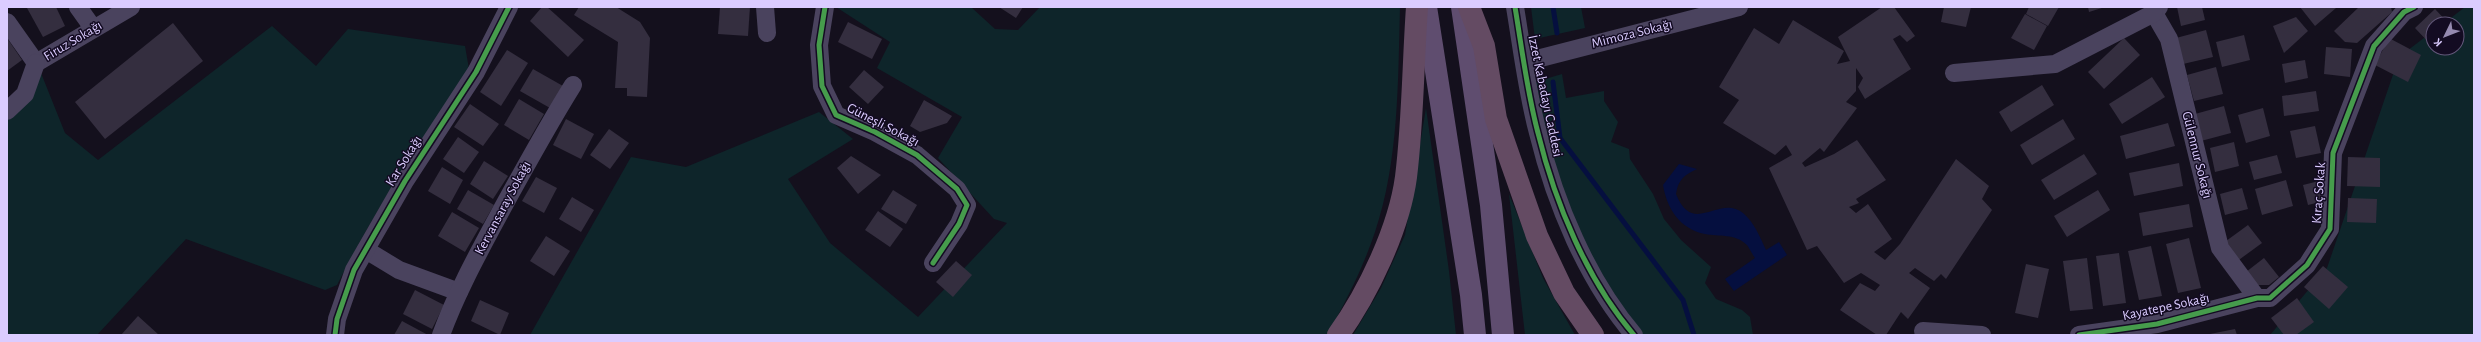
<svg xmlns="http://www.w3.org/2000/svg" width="2481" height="342" viewBox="0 0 2481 342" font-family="'Alegreya Sans',sans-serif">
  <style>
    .green { fill: #0e252a }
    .water { fill: #050f3f }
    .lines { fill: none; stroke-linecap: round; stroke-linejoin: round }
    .stream { stroke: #050f3f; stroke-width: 5 }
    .building { fill: #342e3f }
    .minor { stroke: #4a435e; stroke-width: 18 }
    .major { stroke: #5f4d6f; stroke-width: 22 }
    .highway { stroke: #644b63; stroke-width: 22 }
    .cycleway-casing { stroke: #130b22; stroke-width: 8 }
    .cycleway { stroke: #469c4c; stroke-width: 5 }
    .labels { text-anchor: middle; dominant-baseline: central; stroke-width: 3; stroke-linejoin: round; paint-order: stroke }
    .street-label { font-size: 14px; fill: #dbccff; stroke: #130b22 }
  </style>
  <rect width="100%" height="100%" fill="#14101d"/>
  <g class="green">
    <path d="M836 7H971L995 29 1018 30 1040 7H1400C1398 81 1399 161 1375 232 1363 268 1346 301 1328 334L530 335 631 157 686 167 819 112 853 139 788 179 830 243 918 317 1007 223 994 219 938 158 962 117 877 68 890 42Z"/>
    <polygon points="1531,7 1581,7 1585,28 1535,39"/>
    <polygon points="2465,7 2474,7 2474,335 2270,335 2327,268 2399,57 2433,31 2433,48 2457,48 2457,24 2443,24"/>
    <path d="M272 26 316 66 348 29 465 46 469 69C421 139 375 210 337 285L325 290 186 239 97 335H7V120L41 73 65 133 98 160Z"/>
    <polygon points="1562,74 1566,98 1604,91 1604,101 1618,122 1611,142 1629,149 1630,159 1653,194 1664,219 1681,240 1711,267 1705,283 1716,299 1742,310 1750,317 1753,335 1638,335 1591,256 1556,176 1535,82"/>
    <polygon points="1426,108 1449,271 1456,335 1353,335 1381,288 1405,235"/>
    <polygon points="1509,194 1543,278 1575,335 1525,335"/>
  </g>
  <path class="water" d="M1679 164 1697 169C1684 175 1678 180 1676 194 1693 237 1719 194 1743 213 1754 222 1760 237 1766 250L1779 242 1787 255 1734 291 1725 279 1755 258C1752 254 1750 249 1747 245 1735 233 1719 237 1705 234 1680 229 1667 209 1663 185Z"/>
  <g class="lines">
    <g class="stream">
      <polyline points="1553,7 1557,33"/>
      <polyline points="1553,82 1560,138 1683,300 1694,335"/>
    </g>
  </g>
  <g class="building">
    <polygon points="56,7 65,26 43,37 27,8"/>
    <polygon points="542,7 547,7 584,40 568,57 530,21"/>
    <polygon points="579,7 616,7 640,22 650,38 647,97 627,96 627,88 615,88 618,42 574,15"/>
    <polygon points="720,7 750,7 748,36 718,34"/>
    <polygon points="999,7 1023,7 1016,18"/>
    <polygon points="1882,7 1894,7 1915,36 1907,42 1900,35 1893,39 1911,69 1865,99 1858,87 1863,78 1856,68 1856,91 1846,102 1857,108 1824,152 1820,148 1802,163 1805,167 1834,154 1857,140 1886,180 1856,199 1859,203 1849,207 1856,213 1868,204 1892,239 1874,252 1885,260 1900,244 1956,159 1989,186 1982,199 1992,210 1946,279 1941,274 1934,281 1915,268 1909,273 1930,288 1908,319 1901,312 1886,335 1877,335 1840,310 1860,283 1875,291 1880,285 1861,273 1844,283 1817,246 1807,250 1769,168 1792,155 1786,145 1775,155 1723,123 1739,100 1719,87 1754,28 1779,44 1793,20 1844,51 1837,64 1850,61 1838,37"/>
    <polygon points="1944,7 1971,7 1966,27 1941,22"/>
    <polygon points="2029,7 2059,7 2048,26 2026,14"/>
    <polygon points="2088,7 2105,7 2089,12"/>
    <polygon points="2177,7 2202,7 2205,20 2181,26"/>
    <polygon points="2300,7 2335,7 2336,8 2315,26"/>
    <polygon points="2359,7 2391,7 2392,12 2357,43 2345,42 2334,31"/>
    <polygon points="2435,9 2449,24 2433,24 2433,47 2415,28"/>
    <polygon points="2025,14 2047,26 2034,50 2011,38"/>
    <polygon points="2296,17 2308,31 2284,53 2273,26"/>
    <polygon points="848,22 882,39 872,59 838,42"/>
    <polygon points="173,23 203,61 105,139 75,102"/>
    <polygon points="2206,30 2213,57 2183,64 2176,38"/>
    <polygon points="2244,35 2250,60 2222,67 2216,42"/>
    <polygon points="7,38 22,60 7,71"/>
    <polygon points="2124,38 2140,55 2104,89 2088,72"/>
    <polygon points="2389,38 2421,55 2408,82 2375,65"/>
    <polygon points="2326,47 2352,49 2350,77 2324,74"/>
    <polygon points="507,50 528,63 501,106 480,92"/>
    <polygon points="2305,60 2308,78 2285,83 2282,64"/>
    <polygon points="2216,67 2223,94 2194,101 2187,75"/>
    <polygon points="533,69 563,86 550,108 520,91"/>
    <polygon points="864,70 884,87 868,104 849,87"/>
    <polygon points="2152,77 2165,97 2122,124 2109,104"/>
    <polygon points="2042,85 2054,105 2011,132 1999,112"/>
    <polygon points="2316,91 2319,111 2284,116 2282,96"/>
    <polygon points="519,99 544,114 529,140 504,125"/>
    <polygon points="924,100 952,116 947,123 920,132 910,126"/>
    <polygon points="470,104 499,124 483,146 454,127"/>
    <polygon points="2224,106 2231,133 2201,141 2195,114"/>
    <polygon points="2263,108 2270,136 2246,143 2238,115"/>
    <polygon points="566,119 594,134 581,159 553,145"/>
    <polygon points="2063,119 2075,139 2032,165 2020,145"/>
    <polygon points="2168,123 2175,146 2126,159 2120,136"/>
    <polygon points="2315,126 2321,153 2296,158 2290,131"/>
    <polygon points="609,129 629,143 610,169 590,155"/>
    <polygon points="458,137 479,152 464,173 443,159"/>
    <polygon points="2234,142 2239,166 2215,172 2210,148"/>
    <polygon points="2084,154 2097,174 2054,200 2041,180"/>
    <polygon points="2277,155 2282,173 2254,180 2249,162"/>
    <polygon points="851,156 881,175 858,194 837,168"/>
    <polygon points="2348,157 2380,158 2380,187 2347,186"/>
    <polygon points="484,161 508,176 493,199 470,184"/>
    <polygon points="2179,163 2183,186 2134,196 2129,173"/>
    <polygon points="442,167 463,180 450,204 428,191"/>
    <polygon points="536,177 557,188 544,213 522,201"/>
    <polygon points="2286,180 2293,206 2262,215 2255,189"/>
    <polygon points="2319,181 2324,201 2308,205 2303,185"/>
    <polygon points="2242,188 2248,209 2225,215 2220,194"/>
    <polygon points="468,190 494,205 483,224 457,209"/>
    <polygon points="893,190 917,205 906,224 881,209"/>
    <polygon points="2098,190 2110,210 2067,237 2054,216"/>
    <polygon points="572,197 594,210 581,232 559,219"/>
    <polygon points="2348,198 2377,199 2376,223 2347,222"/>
    <polygon points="2189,204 2193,227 2143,236 2139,213"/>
    <polygon points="878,211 903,229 890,247 865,230"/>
    <polygon points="452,212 479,228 465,252 438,236"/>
    <polygon points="2248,225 2262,243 2236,262 2222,244"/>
    <polygon points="546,236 570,251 554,276 530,261"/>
    <polygon points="2189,238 2201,288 2178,293 2166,244"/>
    <polygon points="2151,246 2162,296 2139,300 2128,251"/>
    <polygon points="2119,253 2126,303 2103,306 2096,256"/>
    <polygon points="2087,258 2093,309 2070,311 2063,261"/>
    <polygon points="2264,258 2279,277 2269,285 2256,285 2246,272"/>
    <polygon points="956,261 972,275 953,297 936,282"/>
    <polygon points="2026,264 2049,269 2038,318 2015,313"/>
    <polygon points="2323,266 2348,287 2329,309 2304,287"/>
    <polygon points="415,290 444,305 432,329 403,314"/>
    <polygon points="2297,298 2314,322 2296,335 2284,335 2271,318"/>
    <polygon points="480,300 509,313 500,335 471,321"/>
    <polygon points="138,316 159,335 121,335"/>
    <polygon points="402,321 428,335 394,335"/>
    <polygon points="2235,329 2237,335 2210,335 2210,334"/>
  </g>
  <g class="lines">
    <g class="minor">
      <polyline points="78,7 93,28"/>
      <polyline points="765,7 767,33"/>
      <polyline points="825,7 819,45 822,86 836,115 875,132 917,155 957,189 967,205 959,224 933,263"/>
      <path d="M1515 7C1522 49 1527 92 1538 133 1555 203 1587 280 1634 335"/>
      <polyline points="2159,7 2154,13 2169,39 2220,248 2257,298"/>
      <polyline points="7,22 36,63"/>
      <polyline points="1525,62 1739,7"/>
      <polyline points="36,63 131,7"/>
      <polyline points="1954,73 2055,64 2154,13"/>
      <polyline points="7,111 25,94 36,63"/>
      <polyline points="366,250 399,270 459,292"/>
      <polyline points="1923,331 1982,335"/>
      <polyline points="335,335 337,319 354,270 405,181 476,72 509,7"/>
      <path d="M441 335C457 291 480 250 502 209 525 167 548 125 573 85"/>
      <polyline points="2079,335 2157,324 2257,298 2270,298 2307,265 2330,229 2333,153 2374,46 2404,12 2414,7"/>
    </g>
    <g class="major">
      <polyline points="1426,7 1471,295 1475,335"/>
      <polyline points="1462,7 1491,205 1503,335"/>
    </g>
    <g class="highway">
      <polyline points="1469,7 1484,46 1496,119 1537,236 1564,293 1593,335"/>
      <path d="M1338 335C1368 293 1399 229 1406 177 1413 121 1413 63 1417 7"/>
    </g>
    <g class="cycleway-casing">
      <g id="cycleway">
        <polyline points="825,7 819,45 822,86 836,115 875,132 917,155 957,189 967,205 959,224 933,263"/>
        <path d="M1515 7C1522 49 1527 92 1538 133 1555 203 1587 280 1634 335"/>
        <polyline points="335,335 337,319 354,270 405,181 476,72 509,7"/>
        <polyline points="2079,335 2157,324 2257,298 2270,298 2307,265 2330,229 2333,153 2374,46 2404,12 2414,7"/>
      </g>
    </g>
    <use href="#cycleway" class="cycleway"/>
  </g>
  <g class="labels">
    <g class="street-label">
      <text transform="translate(1632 34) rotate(-14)">Mimoza Sokağı</text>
      <text transform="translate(73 41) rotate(-31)">Firuz Sokağı</text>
      <text transform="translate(1545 96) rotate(78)">İzzet Kabadayı Caddesi</text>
      <text transform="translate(883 125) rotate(27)">Güneşli Sokağı</text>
      <text transform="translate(2197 155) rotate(76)">Gülennur Sokağı</text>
      <text transform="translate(404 161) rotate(-58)">Kar Sokağı</text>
      <text transform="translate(2319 193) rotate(-86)">Kıraç Sokak</text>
      <text transform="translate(503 208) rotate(-62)">Kervansaray Sokağı</text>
      <text transform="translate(2166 307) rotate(-12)">Kayatepe Sokağı</text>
    </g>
  </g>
  <rect width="2481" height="342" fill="none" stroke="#dbccff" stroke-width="16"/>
  <g transform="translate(2445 36) rotate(227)"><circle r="19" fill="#130b22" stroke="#63587a"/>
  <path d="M0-3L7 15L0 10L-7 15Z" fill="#958ab0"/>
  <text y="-6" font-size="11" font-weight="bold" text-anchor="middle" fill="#dbccff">K</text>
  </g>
</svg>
